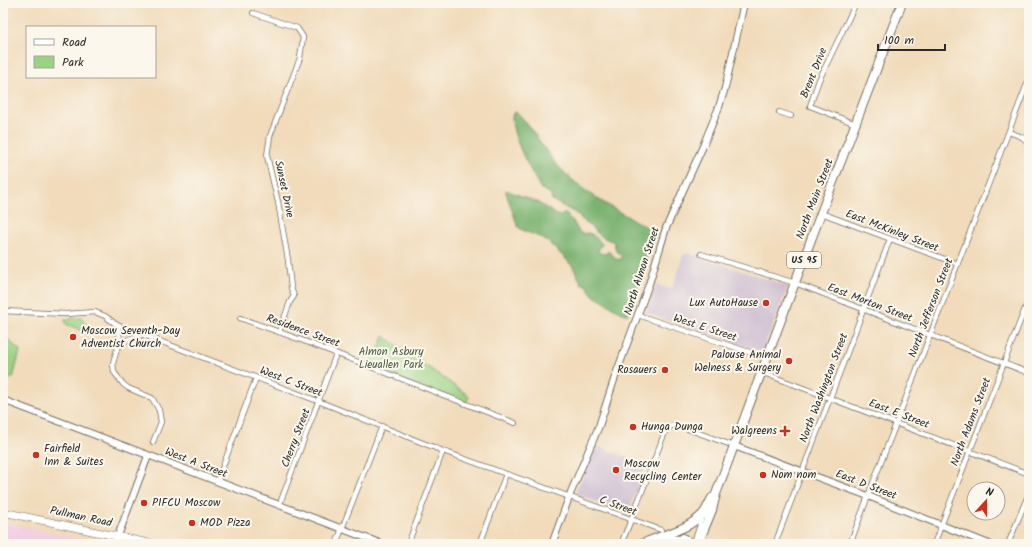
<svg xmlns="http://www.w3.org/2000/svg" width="1032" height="547" viewBox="0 0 1032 547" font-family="Kalam,sans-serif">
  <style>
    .built { fill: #f1d0e3 }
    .industrial { fill: #cebed1 }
    .green { fill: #9ad183; stroke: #627e57 }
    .forest { fill: #7bb371; stroke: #536f4e }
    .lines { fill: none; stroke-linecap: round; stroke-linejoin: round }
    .street-casing { stroke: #70695d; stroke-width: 6 }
    .secondary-casing { stroke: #70695d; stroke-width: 8 }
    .primary-casing { stroke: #70695d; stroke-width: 8 }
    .highway-casing { stroke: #70695d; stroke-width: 10 }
    .street { stroke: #fff; stroke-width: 4.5 }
    .secondary { stroke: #fff; stroke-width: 6 }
    .primary { stroke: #fff; stroke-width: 7 }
    .highway { stroke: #fff; stroke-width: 8 }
    .poi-dot { fill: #c8321e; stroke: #fbf7ec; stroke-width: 1.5 }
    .labels { text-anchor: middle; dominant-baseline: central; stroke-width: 4; stroke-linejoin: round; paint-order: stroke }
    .shield { fill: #fbf7ec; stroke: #696865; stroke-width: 1 }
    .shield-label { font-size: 10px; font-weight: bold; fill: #2b2b2b }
    .street-label { font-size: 11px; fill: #2b2b2b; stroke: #fbf7ec }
    .poi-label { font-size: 11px; fill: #2b2b2b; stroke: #fbf7ec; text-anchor: start }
    .park-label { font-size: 11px; fill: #4c5d45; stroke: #fbf7ec }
  </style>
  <rect width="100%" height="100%" fill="#fbf7ec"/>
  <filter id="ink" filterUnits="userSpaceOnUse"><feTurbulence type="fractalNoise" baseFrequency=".025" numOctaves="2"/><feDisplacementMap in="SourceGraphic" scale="8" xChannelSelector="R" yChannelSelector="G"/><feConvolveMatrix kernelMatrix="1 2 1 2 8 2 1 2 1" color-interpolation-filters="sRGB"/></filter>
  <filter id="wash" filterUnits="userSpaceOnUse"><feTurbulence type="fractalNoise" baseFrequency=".012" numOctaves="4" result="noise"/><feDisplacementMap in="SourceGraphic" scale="16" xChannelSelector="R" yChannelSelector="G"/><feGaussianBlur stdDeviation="0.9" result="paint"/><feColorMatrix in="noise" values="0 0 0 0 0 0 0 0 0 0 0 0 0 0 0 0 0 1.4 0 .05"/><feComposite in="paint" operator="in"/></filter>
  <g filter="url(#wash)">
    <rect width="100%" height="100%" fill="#f1dbbb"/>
    <polygon class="built" points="3,522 101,544 3,544"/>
    <g class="industrial">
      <polygon points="687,253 788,286 764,348 761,351 735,343 662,319 646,312 656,285 672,289 683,255"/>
      <polygon points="597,446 646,465 629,510 626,513 578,495 576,491"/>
    </g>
    <g class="green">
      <polygon points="82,318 87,330 86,332 66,324 65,319"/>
      <polygon points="3,330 4,331 3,334 20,351 13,378 3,379"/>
      <polygon points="384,336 469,396 466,404 367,366 379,348"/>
    </g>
    <path class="forest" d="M516 112C522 116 526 123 530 128 541 142 549 157 562 170 588 197 623 214 656 232 644 258 639 287 628 314H624L594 296 590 291 587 286 581 283 573 267 565 258 548 242 540 237 522 230 518 227 506 193V190L537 202 557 215 561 216 565 213 573 221 579 232 583 234C591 230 596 238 602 244L598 251 599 253 606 254 608 251 618 260 622 257 616 251 614 242 602 237 575 213 552 200 550 193 541 189C532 173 507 130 513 113Z"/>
  </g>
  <g filter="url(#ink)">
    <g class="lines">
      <g class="street-casing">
        <g id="street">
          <polyline points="856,3 819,80 810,106 856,124"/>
          <polyline points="253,13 297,28 303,37 300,58 270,136 267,156 278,202 288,260 291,288 294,296 290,302 279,332"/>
          <polyline points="779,112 791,116"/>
          <polyline points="1009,132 1022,137 1029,143"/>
          <polyline points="821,213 958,264"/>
          <polyline points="1027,247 1029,243"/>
          <polyline points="701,254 795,283 1029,373"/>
          <polyline points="3,311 66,314 95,312 105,316 117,325 323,403 443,451 661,530"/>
          <polyline points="638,315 767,358"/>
          <polyline points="240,318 304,341 515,423"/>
          <polyline points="117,325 120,339 113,363 114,372 123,384 128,388 152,398 159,410 161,422 153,442"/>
          <polyline points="119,345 129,339 141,335"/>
          <polyline points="761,372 1029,474"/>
          <polyline points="217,482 256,378"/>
          <polyline points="279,506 336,354"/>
          <polyline points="666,538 683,538 700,543"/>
          <polyline points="694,542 699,528 702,516"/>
          <polyline points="336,544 382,426"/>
          <polyline points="408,544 443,451"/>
          <polyline points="480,544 506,474"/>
          <path d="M621 544 631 520 665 432C668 427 671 425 677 425L734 446"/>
          <polyline points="775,544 890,239"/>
          <polyline points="850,544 868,496 1029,79"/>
          <polyline points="934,544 1026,306"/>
          <polyline points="1008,544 1029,493"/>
        </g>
      </g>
      <g class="secondary-casing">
        <g id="secondary">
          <polyline points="3,400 382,544"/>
          <polyline points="734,446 868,496 989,544"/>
          <polyline points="115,544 148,456"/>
          <polyline points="552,544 571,492 599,426 615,377 649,284 666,228 703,146 719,107 725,88 744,3"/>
        </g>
      </g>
      <g class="primary-casing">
        <polyline id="primary" points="3,512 153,544"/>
      </g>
      <g class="highway-casing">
        <g id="highway">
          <polyline points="683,538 690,544"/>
          <path d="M642 544C663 534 686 531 703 514 707 509 709 503 712 498"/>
          <polyline points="698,544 712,510 716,494 821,213 902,3"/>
        </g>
      </g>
      <use href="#street" class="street"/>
      <use href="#secondary" class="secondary"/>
      <use href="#primary" class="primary"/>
      <use href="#highway" class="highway"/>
    </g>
  </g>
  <g class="poi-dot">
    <circle cx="766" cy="303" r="4"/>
    <circle cx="73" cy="337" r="4"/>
    <circle cx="789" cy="361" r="4"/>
    <circle cx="665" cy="370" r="4"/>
    <circle cx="633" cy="427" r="4"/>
    <path d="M783 425h4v4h4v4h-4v4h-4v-4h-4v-4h4z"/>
    <circle cx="36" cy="455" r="4"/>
    <circle cx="616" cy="470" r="4"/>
    <circle cx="763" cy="475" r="4"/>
    <circle cx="144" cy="503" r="4"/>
    <circle cx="192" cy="523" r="4"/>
  </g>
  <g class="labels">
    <rect class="shield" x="787" y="252" width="34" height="16" rx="3"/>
    <g class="shield-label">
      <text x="804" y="260">US 95</text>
    </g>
    <g class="street-label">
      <text transform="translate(814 73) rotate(-68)">Brent Drive</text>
      <text transform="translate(284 189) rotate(78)">Sunset Drive</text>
      <text transform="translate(815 199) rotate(-69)">North Main Street</text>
      <text transform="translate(892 231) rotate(21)">East McKinley Street</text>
      <text transform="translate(642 271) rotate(-72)">North Almon Street</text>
      <text transform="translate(870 303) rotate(21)">East Morton Street</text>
      <text transform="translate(931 308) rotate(-69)">North Jefferson Street</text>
      <text transform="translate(705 328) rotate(18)">West E Street</text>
      <text transform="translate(303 331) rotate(20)">Residence Street</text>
      <text transform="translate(291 382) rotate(21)">West C Street</text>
      <text transform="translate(824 388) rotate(-69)">North Washington Street</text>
      <text transform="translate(899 414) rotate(21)">East E Street</text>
      <text transform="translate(971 422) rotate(-69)">North Adams Street</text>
      <text transform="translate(296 438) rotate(-69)">Cherry Street</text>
      <text transform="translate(196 463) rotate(21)">West A Street</text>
      <text transform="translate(866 485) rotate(21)">East D Street</text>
      <text transform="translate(618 506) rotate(20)">C Street</text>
      <text transform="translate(81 517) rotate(12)">Pullman Road</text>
    </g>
    <g class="poi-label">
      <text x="758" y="303" text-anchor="end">Lux AutoHause</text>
      <text x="81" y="331">Moscow Seventh-Day<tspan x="81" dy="13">Adventist Church</tspan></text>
      <text x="781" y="355" text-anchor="end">Palouse Animal<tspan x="781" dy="13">Welness &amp; Surgery</tspan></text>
      <text x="657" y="370" text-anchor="end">Rosauers</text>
      <text x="641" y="427">Hunga Dunga</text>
      <text x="777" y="431" text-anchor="end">Walgreens</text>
      <text x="44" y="449">Fairfield<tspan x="44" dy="13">Inn &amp; Suites</tspan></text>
      <text x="624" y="464">Moscow<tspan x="624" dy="13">Recycling Center</tspan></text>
      <text x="771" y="475">Nom nom</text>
      <text x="152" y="503">P1FCU Moscow</text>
      <text x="200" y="523">MOD Pizza</text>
    </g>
    <g class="park-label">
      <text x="391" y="352">Almon Asbury<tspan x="391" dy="13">Lieuallen Park</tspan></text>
    </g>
  </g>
  <rect width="1032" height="547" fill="none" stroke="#fbf7ec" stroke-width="16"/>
  <rect x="26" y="26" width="130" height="52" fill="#fbf7ec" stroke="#a8a59f"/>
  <rect x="34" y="39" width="20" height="6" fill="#ffffff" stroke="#a8a59f"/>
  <text x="62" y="46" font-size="12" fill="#2b2b2b">Road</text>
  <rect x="34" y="56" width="20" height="12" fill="#9ad183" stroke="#a8a59f"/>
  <text x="62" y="66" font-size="12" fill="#2b2b2b">Park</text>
  <g transform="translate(986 501) rotate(21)"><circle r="19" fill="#fbf7ec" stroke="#a8a59f"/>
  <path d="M0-3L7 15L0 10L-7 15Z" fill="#c8321e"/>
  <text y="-6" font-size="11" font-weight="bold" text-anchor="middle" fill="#2b2b2b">N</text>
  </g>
  <path d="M878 44v6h67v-6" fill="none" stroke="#2b2b2b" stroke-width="2"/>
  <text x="884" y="44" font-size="12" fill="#2b2b2b" stroke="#fbf7ec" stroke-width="3" paint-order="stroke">100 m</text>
</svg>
